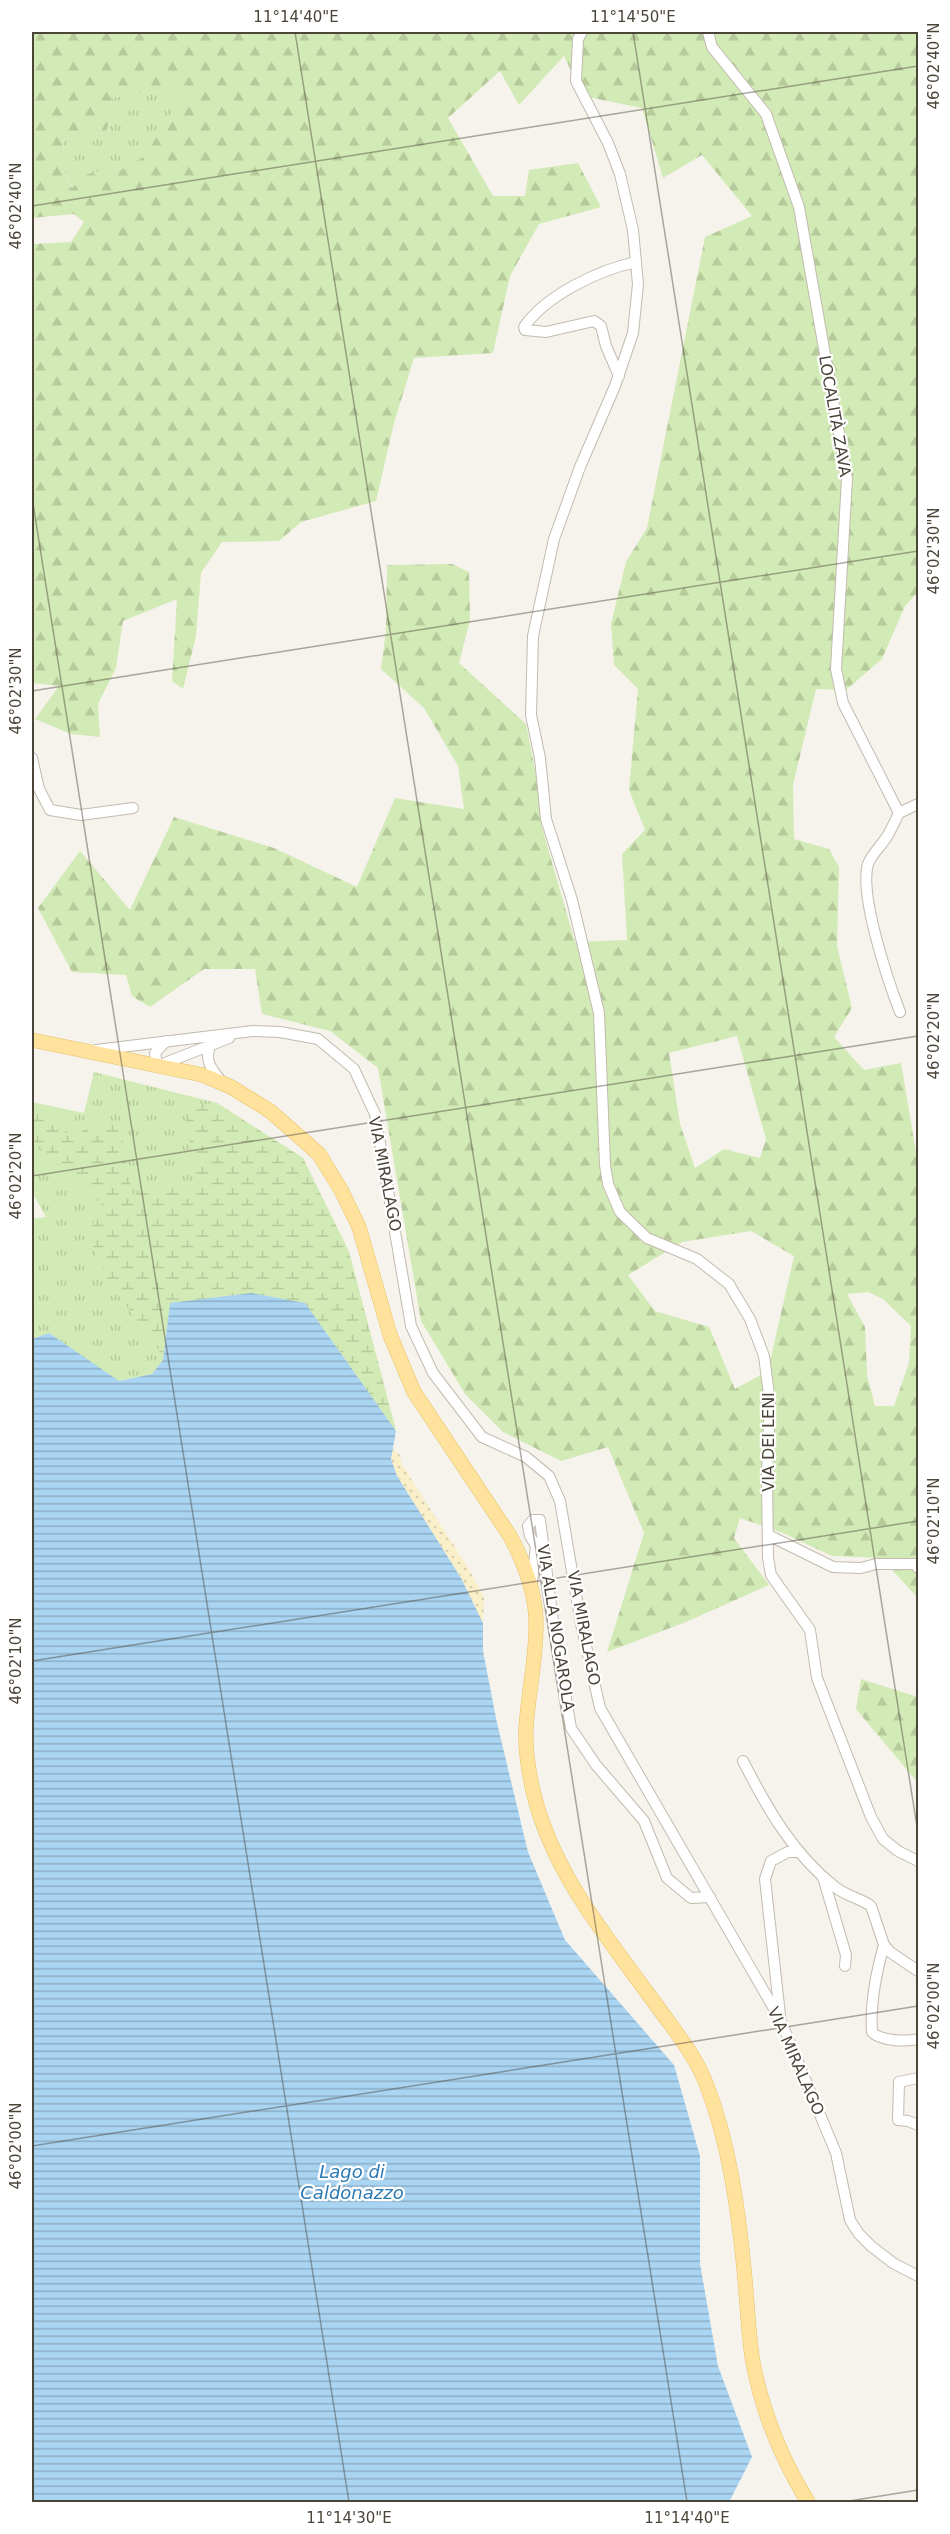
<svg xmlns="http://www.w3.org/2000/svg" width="950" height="2534" viewBox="0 0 950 2534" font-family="'DejaVu Sans',sans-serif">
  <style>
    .grass { fill: url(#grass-tufts) }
    .forest { fill: url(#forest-firs); fill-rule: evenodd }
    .wetland { fill: url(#wetland-marsh) }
    .sand { fill: url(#sand-dots) }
    .water { fill: url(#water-rules) }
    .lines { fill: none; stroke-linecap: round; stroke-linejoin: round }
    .stream { stroke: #a9d4f2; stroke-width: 3 }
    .minor-casing { stroke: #c2bbae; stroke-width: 12 }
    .major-casing { stroke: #e6c16a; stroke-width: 15 }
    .minor { stroke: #fff; stroke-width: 10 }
    .major { stroke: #ffe39c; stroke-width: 14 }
    .ticks { fill: none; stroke: #4b4439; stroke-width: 1.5; stroke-opacity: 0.45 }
    .labels { text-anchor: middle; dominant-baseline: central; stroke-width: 4.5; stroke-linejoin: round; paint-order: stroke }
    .street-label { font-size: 16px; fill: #4b4439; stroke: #fff }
    .water-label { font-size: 18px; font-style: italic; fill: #2e7ab2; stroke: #fff }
    .neatline { fill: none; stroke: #4b4439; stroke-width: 2 }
    .ticks-label { font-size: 15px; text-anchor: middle; fill: #4b4439 }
  </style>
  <defs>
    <pattern id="grass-tufts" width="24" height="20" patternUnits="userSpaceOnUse" patternTransform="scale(1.5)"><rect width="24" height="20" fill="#d2eab5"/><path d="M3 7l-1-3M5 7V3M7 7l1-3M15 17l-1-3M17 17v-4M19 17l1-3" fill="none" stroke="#b6ca9c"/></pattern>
    <pattern id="forest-firs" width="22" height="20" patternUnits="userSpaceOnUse" patternTransform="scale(1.5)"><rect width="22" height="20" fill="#d2eab5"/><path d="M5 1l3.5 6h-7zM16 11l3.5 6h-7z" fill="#b6ca9c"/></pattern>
    <pattern id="wetland-marsh" width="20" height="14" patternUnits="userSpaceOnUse" patternTransform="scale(1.5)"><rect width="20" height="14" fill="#d2eab5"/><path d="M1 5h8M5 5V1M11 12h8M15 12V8" fill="none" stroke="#b6ca9c"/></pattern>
    <pattern id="sand-dots" width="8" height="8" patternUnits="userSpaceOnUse" patternTransform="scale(1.5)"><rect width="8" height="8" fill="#f9efc9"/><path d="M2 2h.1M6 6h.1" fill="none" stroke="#d7cead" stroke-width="1.8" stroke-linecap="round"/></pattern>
    <pattern id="water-rules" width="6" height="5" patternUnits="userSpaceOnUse" patternTransform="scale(1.5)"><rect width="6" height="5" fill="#a9d4f2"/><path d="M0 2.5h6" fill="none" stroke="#8caec5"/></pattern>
  </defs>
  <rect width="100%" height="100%" fill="#f6f3ec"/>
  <g class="grass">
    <polygon points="189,84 146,156 121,170 107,169 73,188 66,178 63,140 105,133 113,115 111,98 145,92 161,93"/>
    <polygon points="94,1072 217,1103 303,1158 349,1252 396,1431 305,1303 170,1303 163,1360 152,1374 118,1381 49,1333 32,1339 32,1219 46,1217 32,1192 32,1102 84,1113"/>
  </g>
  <g class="forest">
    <path d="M32 32H918V592L905 606 882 659 846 690 816 689 793 785 794 839 829 849 839 867 837 946 852 1008 834 1037 864 1070 901 1063 916 1152 918 1154V1598L881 1558 832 1556 783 1533 740 1518 734 1538 769 1585 686 1622 607 1652 644 1533 608 1447 561 1461 503 1432 465 1394 421 1321 378 1068 330 1031 262 1014 255 969H204L150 1007 132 996 126 975 72 972 38 908 80 851 130 910 174 817 274 848 357 887 395 798 464 809 458 766 424 708 381 669 386 630 387 565 452 564 469 572 470 620 459 663 526 724 536 775 542 828 575 942 627 940 622 854 645 830 629 790 638 689 614 665 611 624 626 562 647 528 705 237 752 216 702 155 663 178 642 108 583 96 564 56 519 105 500 71 448 118 493 196H525L529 170 578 163 601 207 539 224 510 276 493 353 414 358 394 423 376 501 301 522 279 541 222 542 201 573 196 636 183 689 172 681 177 599 123 621 116 668 98 704 100 737 71 734 35 719 59 686 32 683V244L71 242 84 222 74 214 32 218ZM188 85 145 156 121 170 107 169 88 174 72 188 66 178 63 140 105 133 113 115 111 98 145 92 161 93ZM737 1036 766 1139 760 1158 724 1149 695 1168 680 1124 669 1053ZM751 1231 794 1256 768 1371 735 1389 709 1327 655 1311 628 1275 682 1242ZM868 1292 883 1299 911 1326 909 1363 894 1406H875L867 1375 865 1327 847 1294Z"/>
    <polygon points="861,1679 918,1697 918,1783 856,1709"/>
  </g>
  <polygon class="wetland" points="217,1103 303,1158 349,1252 396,1431 305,1303 170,1303 163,1356 109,1282 88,1234 102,1205 32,1140 32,1106 42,1108 73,1141 87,1126 120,1123 132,1194 197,1185 184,1106"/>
  <polygon class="sand" points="392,1448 400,1455 402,1465 467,1566 484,1597 483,1623 461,1578 397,1476 391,1459"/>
  <polygon class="water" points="251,1293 305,1303 396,1431 391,1459 397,1476 461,1578 483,1623 483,1651 497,1723 528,1852 565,1940 674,2065 700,2156 700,2264 718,2366 752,2457 729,2502 32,2502 32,1339 49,1333 119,1381 152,1374 163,1360 170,1303"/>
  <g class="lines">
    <polyline class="stream" points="902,2502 918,2502"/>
    <g class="minor-casing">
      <g id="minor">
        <polyline points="582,32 578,39 576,81 608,143 620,174 633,230 638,284 633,333 615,386 580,467 554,539 533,636 531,715 540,758 546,819 572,900 599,1013 605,1165 608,1184 620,1212 647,1238 697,1259 729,1284 750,1319 764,1356 770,1402 767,1473 768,1558 771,1575 810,1630 817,1678 871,1817 883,1839 898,1851 918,1861"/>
        <polyline points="708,32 712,47 766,114 799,207 847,479 836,669 843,703 899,813 918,804"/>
        <path d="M619 376 606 346 601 326 594 321 546 332 525 330 524 327C546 295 599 270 636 262"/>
        <polyline points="32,758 39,789 50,810 81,815 133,808"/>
        <path d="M899 813C895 821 891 830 886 838 881 846 871 855 868 864 859 895 888 981 900 1012"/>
        <path d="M211 1044C203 1060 212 1070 222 1082"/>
        <polyline points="96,1050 253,1031 280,1032 318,1039 354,1069 375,1114 411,1326 433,1373 482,1437 526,1457 549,1476 560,1501 581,1624 600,1708 780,2019 836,2153 850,2220 859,2234 871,2246 893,2263 918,2276"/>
        <polyline points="157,1064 155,1053 166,1041"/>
        <polyline points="160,1065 229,1038"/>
        <polyline points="768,1535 833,1567 861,1568 876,1564 916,1564 918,1568"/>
        <polyline points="532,1582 536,1546 530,1536 528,1526 533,1520 540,1520 554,1629 571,1728 596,1765 644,1821 667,1878 691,1898 710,1897"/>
        <path d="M743 1761C767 1808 793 1854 835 1887 846 1896 860 1898 871 1906L884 1945 890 1952 918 1971"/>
        <polyline points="823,1877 846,1955 845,1966"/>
        <path d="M884 1945C876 1973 870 2003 872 2032 880 2041 907 2042 918 2039"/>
        <polyline points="780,2015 765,1879 771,1861 788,1852 798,1852"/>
        <polyline points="918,2078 899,2082 898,2120 908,2121 918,2125"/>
      </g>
    </g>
    <g class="major-casing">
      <path id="major" d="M32 1040 203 1075 231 1087 270 1111 319 1154 341 1190 359 1227 390 1335 414 1392 510 1536C524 1562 535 1590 536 1620 537 1657 528 1693 526 1729 525 1748 529 1773 533 1791 553 1875 608 1938 657 2006 675 2031 696 2056 707 2086 729 2143 738 2208 744 2269 747 2298 748 2328 752 2357 761 2409 781 2458 808 2502"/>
    </g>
    <use href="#minor" class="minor"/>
    <use href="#major" class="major"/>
  </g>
  <path class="ticks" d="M295 32 687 2502M633 32 918 1833M32 206 918 66M32 497 349 2502M32 691 918 551M32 1176 918 1036M32 1661 918 1521M32 2146 918 2006M843 2502 918 2490"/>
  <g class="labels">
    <g class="street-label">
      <text transform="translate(835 416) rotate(80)">LOCALITÀ ZAVA</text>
      <text transform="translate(385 1174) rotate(79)">VIA MIRALAGO</text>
      <text transform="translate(768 1442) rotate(-90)">VIA DEI LENI</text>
      <text transform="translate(556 1628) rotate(81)">VIA ALLA NOGAROLA</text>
      <text transform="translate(584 1628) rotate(79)">VIA MIRALAGO</text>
      <text transform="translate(796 2061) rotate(66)">VIA MIRALAGO</text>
    </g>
    <g class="water-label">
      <text x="352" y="2171">Lago di<tspan x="352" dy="21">Caldonazzo</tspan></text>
    </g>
  </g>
  <rect width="950" height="2534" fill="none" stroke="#ffffff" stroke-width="66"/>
  <rect x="33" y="33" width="884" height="2468" class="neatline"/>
  <g class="ticks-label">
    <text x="296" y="22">11°14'40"E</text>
    <text x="633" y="22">11°14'50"E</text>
    <text transform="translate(934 66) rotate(-90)" y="5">46°02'40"N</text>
    <text transform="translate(16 206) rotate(-90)" y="5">46°02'40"N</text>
    <text transform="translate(934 551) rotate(-90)" y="5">46°02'30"N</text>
    <text transform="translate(16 691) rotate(-90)" y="5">46°02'30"N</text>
    <text transform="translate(934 1036) rotate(-90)" y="5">46°02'20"N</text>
    <text transform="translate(16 1176) rotate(-90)" y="5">46°02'20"N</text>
    <text transform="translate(934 1521) rotate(-90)" y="5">46°02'10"N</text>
    <text transform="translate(16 1661) rotate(-90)" y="5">46°02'10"N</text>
    <text transform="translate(934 2006) rotate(-90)" y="5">46°02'00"N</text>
    <text transform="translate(16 2146) rotate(-90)" y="5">46°02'00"N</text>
    <text x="349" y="2523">11°14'30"E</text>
    <text x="687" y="2523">11°14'40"E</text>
  </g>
</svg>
